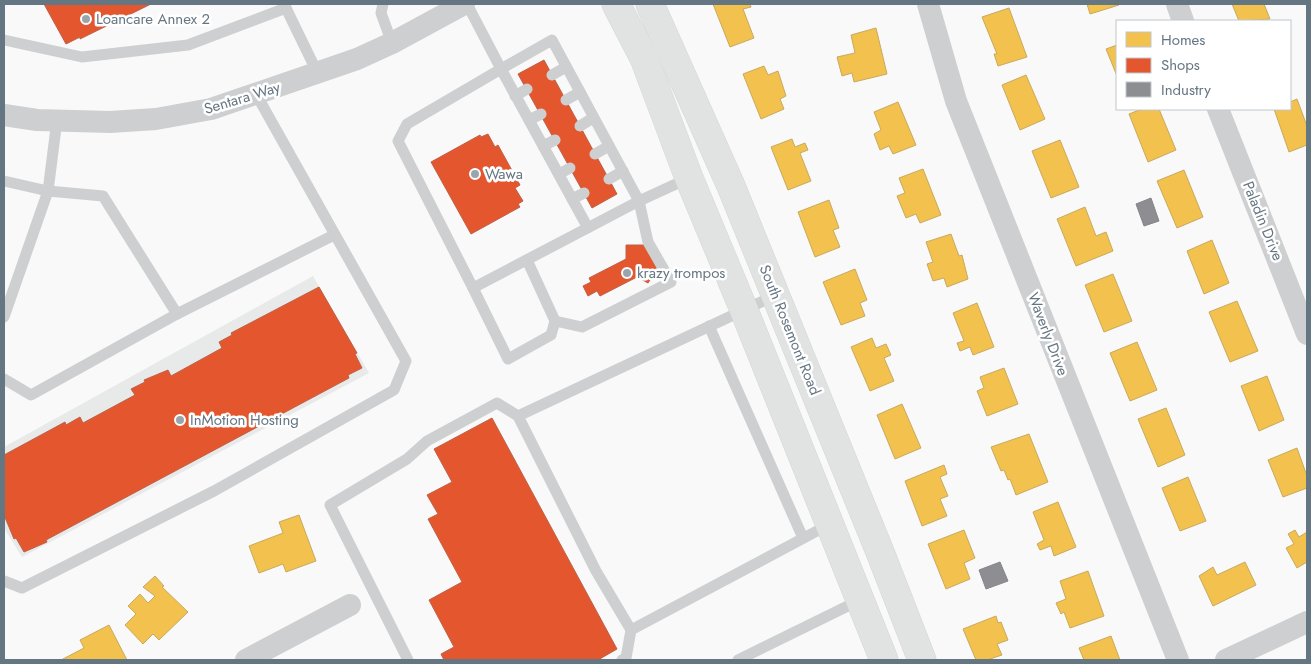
<svg xmlns="http://www.w3.org/2000/svg" width="1311" height="664" viewBox="0 0 1311 664" font-family="Jost,sans-serif">
  <style>
    .built { fill: #e8e9e9 }
    .homes { fill: #f2c14e; stroke: #c8aa5e }
    .shops { fill: #e4572e; stroke: #be6048 }
    .industry { fill: #8d8d92; stroke: #81868e }
    .lines { fill: none; stroke-linecap: round; stroke-linejoin: round }
    .secondary-casing { stroke: #d5d6d7; stroke-width: 29 }
    .lane { stroke: #cecfd0; stroke-width: 11 }
    .street { stroke: #cecfd0; stroke-width: 22 }
    .secondary { stroke: #e1e2e2; stroke-width: 28 }
    .poi-dot { fill: #99a4ac; stroke: #fff; stroke-width: 2 }
    .labels { text-anchor: middle; dominant-baseline: central; stroke-width: 5; stroke-linejoin: round; paint-order: stroke }
    .poi-label { font-size: 15px; fill: #657683; stroke: #fff; text-anchor: start }
    .street-label { font-size: 15px; fill: #657683; stroke: #fff }
  </style>
  <rect width="100%" height="100%" fill="#f9f9f9"/>
  <polygon class="built" points="313,276 369,373 22,557 4,528 4,447"/>
  <g class="homes">
    <polygon points="713,4 750,4 751,7 743,9 754,38 730,47"/>
    <polygon points="1087,4 1119,4 1119,5 1090,14"/>
    <polygon points="1232,4 1264,4 1270,19 1239,21"/>
    <polygon points="1009,8 1027,57 998,66 994,54 997,54 982,17"/>
    <polygon points="876,28 887,74 854,82 852,73 842,76 837,57 855,53 851,35"/>
    <polygon points="1117,45 1117,76 1106,49"/>
    <polygon points="764,66 768,75 778,71 786,96 780,99 784,109 761,119 743,74"/>
    <polygon points="1026,75 1045,119 1020,130 1002,85"/>
    <polygon points="1297,99 1307,126 1307,145 1289,152 1274,109 1290,109 1290,102"/>
    <polygon points="898,102 916,145 893,154 889,146 880,150 874,134 881,130 874,112"/>
    <polygon points="1142,109 1159,109 1176,150 1148,162 1129,114"/>
    <polygon points="792,139 795,147 805,143 808,150 800,153 811,181 788,190 771,147"/>
    <polygon points="1060,140 1079,187 1051,198 1032,151"/>
    <polygon points="923,169 941,215 920,223 916,214 906,218 897,196 905,193 899,178"/>
    <polygon points="1184,170 1203,217 1177,228 1157,181"/>
    <polygon points="829,200 839,228 833,230 840,247 815,257 798,212"/>
    <polygon points="1085,207 1096,236 1106,232 1113,251 1076,266 1057,219"/>
    <polygon points="951,234 959,256 962,255 968,279 947,287 944,278 933,281 927,264 933,262 926,242"/>
    <polygon points="1212,240 1229,283 1204,294 1187,251"/>
    <polygon points="855,269 867,300 860,303 865,316 841,325 823,282"/>
    <polygon points="1113,274 1132,321 1104,332 1085,285"/>
    <polygon points="1237,301 1258,351 1230,362 1209,312"/>
    <polygon points="977,303 994,347 973,355 970,347 960,351 957,343 964,341 953,313"/>
    <polygon points="872,338 876,348 886,344 891,355 884,358 894,381 870,391 851,347"/>
    <polygon points="1137,342 1157,390 1130,401 1110,353"/>
    <polygon points="1004,368 1018,404 987,416 977,391 984,388 980,377"/>
    <polygon points="1267,376 1284,420 1259,431 1241,386"/>
    <polygon points="902,404 921,448 895,459 877,415"/>
    <polygon points="1166,408 1185,455 1158,467 1138,419"/>
    <polygon points="1029,434 1048,482 1016,495 1010,479 1008,480 1004,470 1001,471 991,447"/>
    <polygon points="1297,448 1307,476 1307,488 1283,497 1268,460"/>
    <polygon points="944,465 947,474 940,477 948,496 940,499 947,516 922,526 905,481"/>
    <polygon points="1188,477 1206,521 1180,531 1162,488"/>
    <polygon points="1058,502 1076,547 1054,556 1051,546 1040,550 1037,544 1044,540 1033,512"/>
    <polygon points="299,515 316,561 286,572 283,564 259,573 249,546 283,533 279,522"/>
    <polygon points="964,530 975,558 964,563 970,579 946,589 928,544"/>
    <polygon points="1295,530 1299,537 1307,532 1307,562 1297,568 1286,548 1294,544 1288,534"/>
    <polygon points="1245,562 1256,585 1213,606 1199,576 1213,567 1217,575"/>
    <polygon points="1088,571 1104,616 1070,628 1064,612 1061,614 1056,603 1066,599 1060,581"/>
    <polygon points="155,576 164,586 162,587 188,612 159,640 153,634 143,644 125,625 136,614 128,606 140,594 148,603 155,596 143,587"/>
    <polygon points="996,616 998,623 1001,622 1008,640 997,644 1002,655 987,660 976,660 963,629"/>
    <polygon points="109,625 127,660 61,660 84,648 80,640"/>
    <polygon points="1111,636 1120,660 1084,660 1079,648"/>
  </g>
  <g class="shops">
    <polygon points="44,4 151,4 80,39 80,37 66,44"/>
    <polygon points="544,60 617,194 592,208 518,74"/>
    <polygon points="488,134 495,147 498,145 520,185 515,188 523,201 518,204 520,207 471,234 431,162 480,135 481,137"/>
    <polygon points="626,245 645,245 657,269 648,283 637,277 600,296 597,291 588,296 583,286 591,282 589,278 626,259"/>
    <polygon points="319,287 357,353 355,354 362,368 348,375 349,378 46,540 47,542 24,552 16,538 14,539 4,515 4,455 65,422 66,425 80,417 83,423 135,395 131,389 145,382 144,380 168,370 171,376 222,348 219,342 232,335 231,333"/>
    <polygon points="492,418 617,649 598,660 444,660 441,654 454,647 429,600 462,582 428,519 438,514 427,495 452,482 434,449"/>
  </g>
  <g class="industry">
    <polygon points="1151,198 1159,221 1144,226 1136,204"/>
    <polygon points="1000,562 1008,581 986,589 979,570"/>
  </g>
  <g class="lines">
    <g class="secondary-casing">
      <g id="secondary">
        <polyline points="616,4 644,58 689,178 744,310 884,660"/>
        <polyline points="650,4 731,186 880,552 922,660"/>
      </g>
    </g>
    <g class="lane">
      <polyline points="284,4 318,74"/>
      <polyline points="383,4 381,13 392,43"/>
      <polyline points="467,4 501,69 552,40 639,201 689,178"/>
      <polyline points="4,40 82,57 188,45 286,8"/>
      <polyline points="552,75 566,67"/>
      <polyline points="515,96 527,89"/>
      <polyline points="566,100 580,92"/>
      <polyline points="529,120 541,114"/>
      <polyline points="580,126 593,118"/>
      <polyline points="543,146 555,140"/>
      <polyline points="595,154 609,146"/>
      <polyline points="559,174 570,168"/>
      <polyline points="609,179 623,171"/>
      <polyline points="4,181 48,191 103,196 177,314"/>
      <polyline points="572,199 584,193"/>
      <polyline points="473,288 508,359 551,335 555,321 527,260"/>
      <polyline points="4,317 48,191 57,120"/>
      <polyline points="555,321 582,327 671,282 648,242 639,201 473,288 398,141 407,124 501,69 588,228"/>
      <polyline points="709,326 803,538"/>
      <polyline points="4,379 31,395 177,314 334,235"/>
      <polyline points="518,416 596,571 631,630"/>
      <polyline points="4,581 22,588 214,491 394,390 406,361 256,94"/>
      <polyline points="408,660 330,505 407,459 427,441 497,403 518,416 776,295"/>
      <polyline points="622,660 626,658 631,630 830,524"/>
      <polyline points="738,660 860,600"/>
    </g>
    <g class="street">
      <polyline points="928,4 956,101 1178,660"/>
      <polyline points="1177,4 1183,21"/>
      <polyline points="1218,109 1307,334"/>
      <polyline points="4,115 37,120 110,122 156,119 211,109 357,59 392,43 464,4"/>
      <polyline points="246,660 350,605"/>
      <polyline points="1226,660 1307,622"/>
    </g>
    <use href="#secondary" class="secondary"/>
  </g>
  <g class="poi-dot">
    <circle cx="86" cy="19" r="5"/>
    <circle cx="475" cy="174" r="5"/>
    <circle cx="627" cy="273" r="5"/>
    <circle cx="180" cy="420" r="5"/>
  </g>
  <g class="labels">
    <g class="poi-label">
      <text x="96" y="19">Loancare Annex 2</text>
      <text x="485" y="174">Wawa</text>
      <text x="637" y="273">krazy trompos</text>
      <text x="190" y="420">InMotion Hosting</text>
    </g>
    <g class="street-label">
      <text transform="translate(242 98) rotate(-17)">Sentara Way</text>
      <text transform="translate(1263 221) rotate(68)">Paladin Drive</text>
      <text transform="translate(790 330) rotate(68)">South Rosemont Road</text>
      <text transform="translate(1048 334) rotate(69)">Waverly Drive</text>
    </g>
  </g>
  <rect width="1311" height="664" fill="none" stroke="#657683" stroke-width="10"/>
  <rect x="1116" y="20" width="175" height="90" fill="#ffffff" stroke="#c1c8cd"/>
  <rect x="1126" y="32" width="25" height="15" fill="#f2c14e" stroke="#c1c8cd"/>
  <text x="1161" y="45" font-size="15" fill="#657683">Homes</text>
  <rect x="1126" y="58" width="25" height="15" fill="#e4572e" stroke="#c1c8cd"/>
  <text x="1161" y="70" font-size="15" fill="#657683">Shops</text>
  <rect x="1126" y="82" width="25" height="15" fill="#8d8d92" stroke="#c1c8cd"/>
  <text x="1161" y="95" font-size="15" fill="#657683">Industry</text>
</svg>
